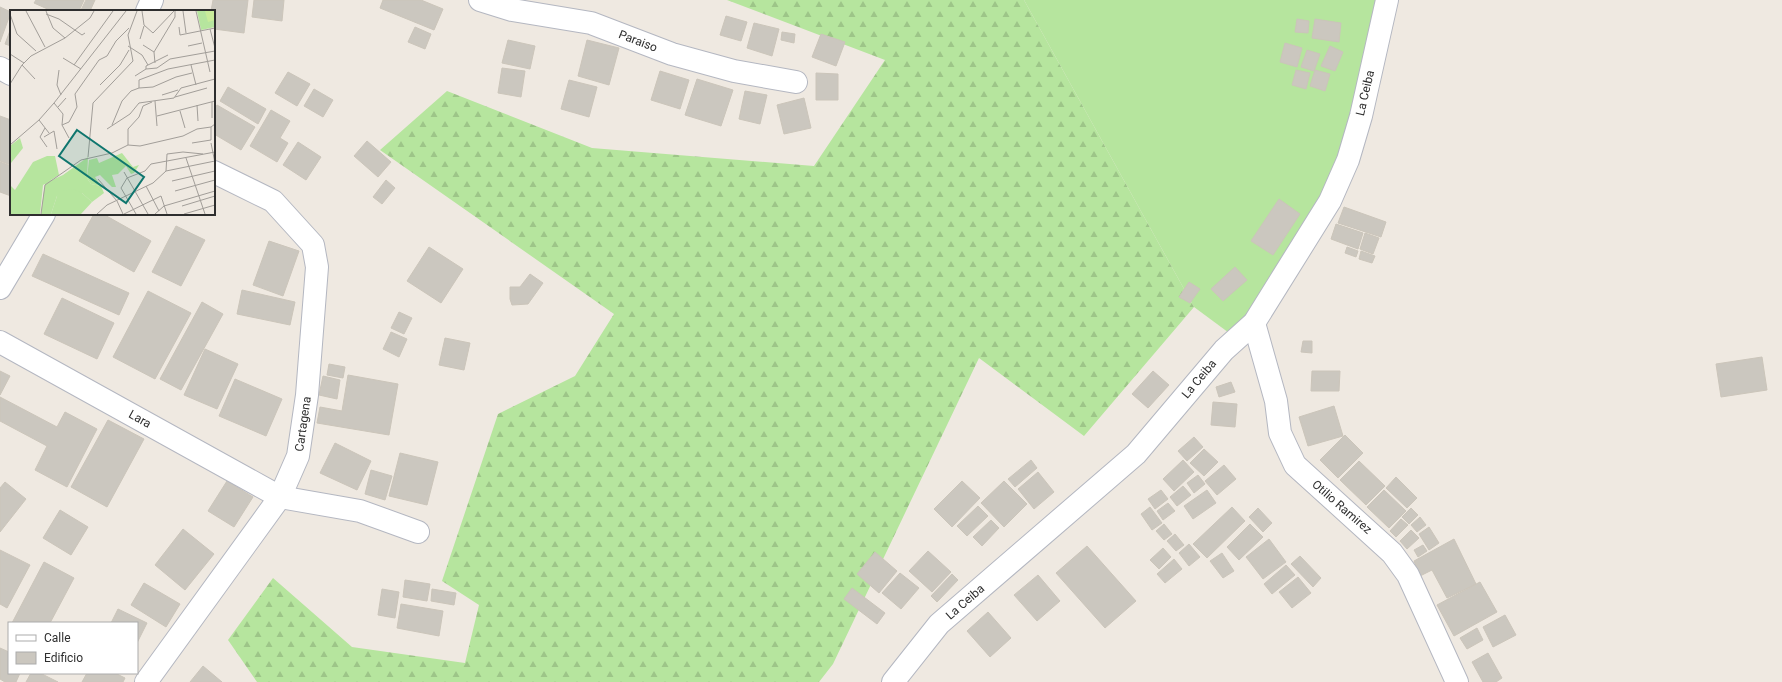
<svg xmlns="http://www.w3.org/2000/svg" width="1782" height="682" viewBox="0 0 1782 682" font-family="Roboto,sans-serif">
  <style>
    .grass { fill: #b6e59e }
    .forest { fill: url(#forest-firs) }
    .building { fill: #cbc7bf; stroke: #cbc5ba }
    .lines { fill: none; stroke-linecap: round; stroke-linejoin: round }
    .minor-casing { stroke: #b4b7c1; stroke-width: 24 }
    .minor { stroke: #fff; stroke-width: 22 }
    .labels { text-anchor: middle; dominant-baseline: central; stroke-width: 3.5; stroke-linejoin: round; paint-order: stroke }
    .street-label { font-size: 12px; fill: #2e2e2e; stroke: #fff }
    .inset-road { fill: none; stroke: #a29e99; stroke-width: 1 }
    .view { fill: #0f766e; fill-opacity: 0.15; stroke: #0f766e; stroke-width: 2 }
    .inset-edge { fill: none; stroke: #2e2e2e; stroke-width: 2 }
  </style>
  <defs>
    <pattern id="forest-firs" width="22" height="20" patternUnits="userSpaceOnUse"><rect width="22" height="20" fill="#b6e59e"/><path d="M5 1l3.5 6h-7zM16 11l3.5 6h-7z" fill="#9dc588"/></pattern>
  </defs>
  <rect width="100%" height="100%" fill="#efe9e1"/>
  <polygon class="grass" points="1024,0 1386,0 1341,174 1244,344 1194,307"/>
  <polygon class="forest" points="727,0 1024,0 1194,307 1084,436 979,358 833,664 819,682 257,682 228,640 273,578 352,647 465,663 479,605 442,581 498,414 575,376 614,314 380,150 447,91 592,148 814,166 885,60"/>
  <g class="building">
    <polygon points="36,0 84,0 79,11 52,11 34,3"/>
    <polygon points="86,0 95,0 90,11 81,10"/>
    <polygon points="213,0 248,0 244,33 214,29 214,11 211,11"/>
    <polygon points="254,0 284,0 282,21 252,17"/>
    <polygon points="383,0 421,0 443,9 434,30 380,8"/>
    <polygon points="0,7 11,12 0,42"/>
    <polygon points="726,16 747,22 741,41 720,35"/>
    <polygon points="1297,19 1309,21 1308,33 1295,32"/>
    <polygon points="1315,19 1341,23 1339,42 1312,38"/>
    <polygon points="754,23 779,29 772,56 747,48"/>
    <polygon points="415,27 431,34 425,49 408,42"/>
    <polygon points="11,28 11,46 5,44"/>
    <polygon points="782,32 795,34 794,43 781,40"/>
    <polygon points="821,34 845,42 836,66 812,57"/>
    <polygon points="508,40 535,46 530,69 502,63"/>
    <polygon points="587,40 619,48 609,85 578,76"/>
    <polygon points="1285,43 1302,48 1297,67 1280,62"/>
    <polygon points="1330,46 1343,52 1335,71 1321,66"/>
    <polygon points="1307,50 1320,54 1314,71 1301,67"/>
    <polygon points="502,68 525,71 521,97 498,93"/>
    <polygon points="1296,70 1310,73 1306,89 1292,85"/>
    <polygon points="1315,70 1330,74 1325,91 1310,86"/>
    <polygon points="660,71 689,80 680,109 651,100"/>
    <polygon points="288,72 310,84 297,106 275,93"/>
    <polygon points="816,73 838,74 838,100 816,100"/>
    <polygon points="697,79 733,90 721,126 685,115"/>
    <polygon points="569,80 597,87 589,117 561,109"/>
    <polygon points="228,87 266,109 258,124 220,101"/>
    <polygon points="314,89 333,100 323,117 304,106"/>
    <polygon points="745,91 767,95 760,124 739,119"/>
    <polygon points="804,98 811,128 784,134 777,105"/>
    <polygon points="217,105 255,127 241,150 214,134 214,110"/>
    <polygon points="271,110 290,121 280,138 288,143 277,162 250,146"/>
    <polygon points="0,116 11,120 11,165 0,161"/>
    <polygon points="367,141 391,162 378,177 354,156"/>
    <polygon points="298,142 321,157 306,180 283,165"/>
    <polygon points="0,162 11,166 11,196 0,192"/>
    <polygon points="386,180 395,188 382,204 373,197"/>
    <polygon points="1279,199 1300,214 1273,255 1251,241"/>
    <polygon points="1344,207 1386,222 1381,237 1338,223"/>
    <polygon points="94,214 103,214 151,241 134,272 79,241"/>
    <polygon points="1336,224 1363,233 1358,249 1331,239"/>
    <polygon points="176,226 205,240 181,286 152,272"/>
    <polygon points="1365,233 1379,238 1373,254 1360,249"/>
    <polygon points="269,241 299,251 283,296 253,285"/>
    <polygon points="429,247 463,269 441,303 407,281"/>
    <polygon points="1347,247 1358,251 1356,257 1345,253"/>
    <polygon points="1361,251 1375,256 1372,263 1359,259"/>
    <polygon points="43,254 129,293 119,315 32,276"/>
    <polygon points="1235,267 1247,280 1223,301 1211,289"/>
    <polygon points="530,274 543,283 528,304 512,305 510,299 510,287 520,287"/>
    <polygon points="1189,282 1200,289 1190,303 1179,297"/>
    <polygon points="242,290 295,302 290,325 237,314"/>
    <polygon points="148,291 191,313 155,379 113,357"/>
    <polygon points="62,298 114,323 97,359 44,334"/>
    <polygon points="202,302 223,314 181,390 160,379"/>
    <polygon points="399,312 412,318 404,334 391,328"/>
    <polygon points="391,332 407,339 399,357 383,349"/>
    <polygon points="445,338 470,343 464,370 439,365"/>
    <polygon points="1303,341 1312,341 1312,353 1301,352"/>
    <polygon points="205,349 238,364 217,409 184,395"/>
    <polygon points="1762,357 1767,390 1721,397 1716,364"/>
    <polygon points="329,364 345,367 343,378 327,375"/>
    <polygon points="0,371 10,376 0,395"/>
    <polygon points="1153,371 1169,385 1148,408 1132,394"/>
    <polygon points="1312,371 1340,371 1339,391 1311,391"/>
    <polygon points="348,375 398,384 389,435 317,423 320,407 342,411"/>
    <polygon points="323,376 340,380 337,399 319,395"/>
    <polygon points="235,379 282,399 266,436 219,416"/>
    <polygon points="1231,382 1235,392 1219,397 1216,387"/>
    <polygon points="0,397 57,427 65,412 97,429 67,487 35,470 47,446 0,421"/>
    <polygon points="1213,402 1237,404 1235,427 1211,425"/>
    <polygon points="1334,406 1343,436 1308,446 1299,417"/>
    <polygon points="108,420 144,439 107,507 71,487"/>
    <polygon points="1345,435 1363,453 1338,478 1320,460"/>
    <polygon points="1194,437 1203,447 1187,461 1178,451"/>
    <polygon points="335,443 371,461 357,490 320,473"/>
    <polygon points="1204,449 1218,462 1204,476 1190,463"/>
    <polygon points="400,453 438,462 427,505 389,496"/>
    <polygon points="1031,460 1037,468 1015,487 1008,479"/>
    <polygon points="1183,460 1194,472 1174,491 1163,479"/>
    <polygon points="1359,461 1385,486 1366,505 1340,480"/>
    <polygon points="1224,465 1236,479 1217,495 1205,481"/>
    <polygon points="371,470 392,476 385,500 365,494"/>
    <polygon points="1038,472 1054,492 1034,509 1018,489"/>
    <polygon points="1198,475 1205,484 1194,493 1187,483"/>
    <polygon points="1396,477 1417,498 1407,508 1386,488"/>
    <polygon points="227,481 253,497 234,527 208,511"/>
    <polygon points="962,481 980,498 952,527 934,509"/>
    <polygon points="1004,481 1027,504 1004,527 981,503"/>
    <polygon points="5,482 26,499 0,532 0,488"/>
    <polygon points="1183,486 1191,495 1177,506 1170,497"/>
    <polygon points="1161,490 1168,499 1155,509 1148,499"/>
    <polygon points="1207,490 1216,503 1193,519 1184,506"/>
    <polygon points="1384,490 1406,511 1389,528 1367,507"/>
    <polygon points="1168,503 1175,511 1163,520 1157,511"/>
    <polygon points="978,506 988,516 967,536 957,526"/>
    <polygon points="1150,507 1162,523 1152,530 1141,514"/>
    <polygon points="1232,507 1245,521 1207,558 1193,544"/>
    <polygon points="1258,508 1272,523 1263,532 1249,517"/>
    <polygon points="1411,508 1418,515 1409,524 1402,517"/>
    <polygon points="60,510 88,527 71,555 43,538"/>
    <polygon points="1420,517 1426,525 1417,532 1411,525"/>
    <polygon points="1401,519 1408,525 1396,537 1390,531"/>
    <polygon points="991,520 999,528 982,546 973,537"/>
    <polygon points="1164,524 1172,534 1164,540 1156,531"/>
    <polygon points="1250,524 1263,537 1239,560 1227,547"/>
    <polygon points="1429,527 1439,543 1429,550 1419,534"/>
    <polygon points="183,529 214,554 185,590 155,565"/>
    <polygon points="1411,530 1419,538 1407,549 1400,541"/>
    <polygon points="1175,534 1184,545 1176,551 1167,541"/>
    <polygon points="1269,539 1286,562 1263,579 1246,557"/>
    <polygon points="1454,539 1476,584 1447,598 1432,570 1420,576 1414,561"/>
    <polygon points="1189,544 1200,557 1189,566 1179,553"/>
    <polygon points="1423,545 1427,551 1418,557 1414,550"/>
    <polygon points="1087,546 1136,601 1105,628 1056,573"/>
    <polygon points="1163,548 1171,557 1159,569 1150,560"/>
    <polygon points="0,550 30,565 7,608 0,604"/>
    <polygon points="928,551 951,572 932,592 909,571"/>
    <polygon points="875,552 897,571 879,593 857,574"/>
    <polygon points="1222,553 1234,571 1223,578 1210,561"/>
    <polygon points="1300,556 1321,578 1313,587 1291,564"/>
    <polygon points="1174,559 1182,569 1165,583 1157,574"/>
    <polygon points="44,562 74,578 50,623 12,623"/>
    <polygon points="1286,565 1295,575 1272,594 1264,584"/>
    <polygon points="900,573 919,588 901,609 882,593"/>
    <polygon points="952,574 958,580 937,602 931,596"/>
    <polygon points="1038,575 1060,601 1037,621 1014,595"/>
    <polygon points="1298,577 1311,593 1292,608 1279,592"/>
    <polygon points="405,580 430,584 427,601 403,597"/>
    <polygon points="1480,582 1497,612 1454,636 1437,605"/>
    <polygon points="144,583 180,604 166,627 131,605"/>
    <polygon points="852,588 885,613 877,624 844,599"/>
    <polygon points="382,589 399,592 395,618 378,615"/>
    <polygon points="432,589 456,593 454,605 431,601"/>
    <polygon points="401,604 443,611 439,636 397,628"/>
    <polygon points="118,609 147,623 137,643 137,623 111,623"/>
    <polygon points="988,612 1011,638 990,657 967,631"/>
    <polygon points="1505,615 1516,635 1493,647 1483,627"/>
    <polygon points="1477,628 1483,640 1467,649 1460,638"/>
    <polygon points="0,648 9,652 9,673 20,673 16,682 5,682 0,679"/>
    <polygon points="1488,653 1502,678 1496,682 1483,682 1472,662"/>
    <polygon points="203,666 222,682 190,682"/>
    <polygon points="31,673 40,673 58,682 26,682"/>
    <polygon points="87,673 115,673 125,678 123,682 82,682"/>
  </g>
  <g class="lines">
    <g class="minor-casing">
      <g id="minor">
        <polyline points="480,0 512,10 591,23 672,54 734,71 796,82"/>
        <polyline points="147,11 152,0"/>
        <polyline points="0,68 11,74"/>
        <polyline points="0,288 44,214"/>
        <polyline points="1254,323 1276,401 1280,433 1295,465 1392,553 1408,575 1457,682"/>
        <polyline points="0,342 280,497 360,511 418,532"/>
        <polyline points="146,682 280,497 298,456 307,395 317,267 313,245 273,201 214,172"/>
        <polyline points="893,682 939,624 1136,454 1224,350 1254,323 1330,201 1348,160 1361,116 1387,0"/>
      </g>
    </g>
    <use href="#minor" class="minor"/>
  </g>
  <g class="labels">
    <g class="street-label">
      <text transform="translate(638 41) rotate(21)">Paraiso</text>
      <text transform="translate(1365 93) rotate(-77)">La Ceiba</text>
      <text transform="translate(1199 379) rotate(-50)">La Ceiba</text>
      <text transform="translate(140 419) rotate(29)">Lara</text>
      <text transform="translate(303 424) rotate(-82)">Cartagena</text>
      <text transform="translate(1342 507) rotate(41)">Otilio Ramirez</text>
      <text transform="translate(965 602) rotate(-41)">La Ceiba</text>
    </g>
  </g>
  <g transform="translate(10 10)">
    <rect width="205" height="205" fill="#efe9e1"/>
    <path d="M187 1H205V17L191 20ZM10 128 13 138 1 153 0 165V136ZM37 146H45L49 165 33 175 30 204H0V175L5 180 23 152ZM78 147 77 168 81 174 91 176 94 183 82 192 72 183 47 186 41 204H31L35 173 53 165Z" fill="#b6e59e"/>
    <path d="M112 143 123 157 129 155 124 163 121 164 116 156 108 164 102 165 106 177H102L90 165 85 167 91 176 81 174 77 168 79 150 87 148 89 153ZM63 179 72 183 82 192 71 204H41L47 186 53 181Z" fill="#b6e59e"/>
    <path d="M195 1H205V10L198 12Z" fill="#c9ec9a"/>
    <path class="inset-road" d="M16 1 35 37M36 1 43 18 55 28M132 1 134 15 143 23 164 1M173 1 176 23M186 1 200 62M0 4 7 24 26 41M36 4 49 9 72 25 75 23M169 17 170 25 205 18M200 19 205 38M130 29 134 16M133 35 144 42M118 36 132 45 138 55M178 36 192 33M0 44 14 53M158 45 136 56V59L147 58 160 49 205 41M53 48 71 59M145 53 144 42 165 7V1M12 55 25 69M64 55 103 1M181 55 186 75M49 60 47 75 51 85M125 66 136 59M0 74 12 55 21 46 55 28 80 8 84 1M90 75 110 55 119 40M129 78V70L158 59 205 50M152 85 168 80M165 87 197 78M145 91 147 116M202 92V108M44 93 53 104 52 115 59 128M187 95 188 111M48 97 56 88M170 101 175 118M147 106 205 91M29 110 39 123M52 115 59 112 67 97 65 84 89 50 97 46 106 31 119 18M102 115 112 91 121 81 129 78 143 77 166 67 182 63M35 118 30 127 37 137M97 119 120 104 129 93 164 88 171 78 205 69M34 127 44 121 47 139M182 133 201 130V117M201 133 205 153M0 135 29 110 44 93 116 1M118 135V119L129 107 133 96 142 92M78 147 83 93 123 51 118 25 127 1M176 148 195 204M156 161 205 151M114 162 138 204M88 169 107 191 113 204M162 171 205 161M136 176 149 201M165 181 205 170M172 196 205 186M31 204 35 175 71 150 102 143 118 135 130 136 173 126 187 119 201 117 205 114M87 204 97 195 143 173 156 161 157 144 173 142 193 144M114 204 151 186 157 204M126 204 111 178 117 168 135 161 141 154 205 142M145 204 154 196 205 181M174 204 205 195"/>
    <path class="view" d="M67 120 134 167 116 193 49 146Z"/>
    <rect width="205" height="205" class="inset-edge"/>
  </g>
  <rect x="8" y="622" width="130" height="52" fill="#ffffff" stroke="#ababab"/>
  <rect x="16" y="635" width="20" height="6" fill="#ffffff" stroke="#ababab"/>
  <text x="44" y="642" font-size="12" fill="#2e2e2e">Calle</text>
  <rect x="16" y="652" width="20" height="12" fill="#cbc7bf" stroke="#ababab"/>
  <text x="44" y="662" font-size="12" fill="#2e2e2e">Edificio</text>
</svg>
